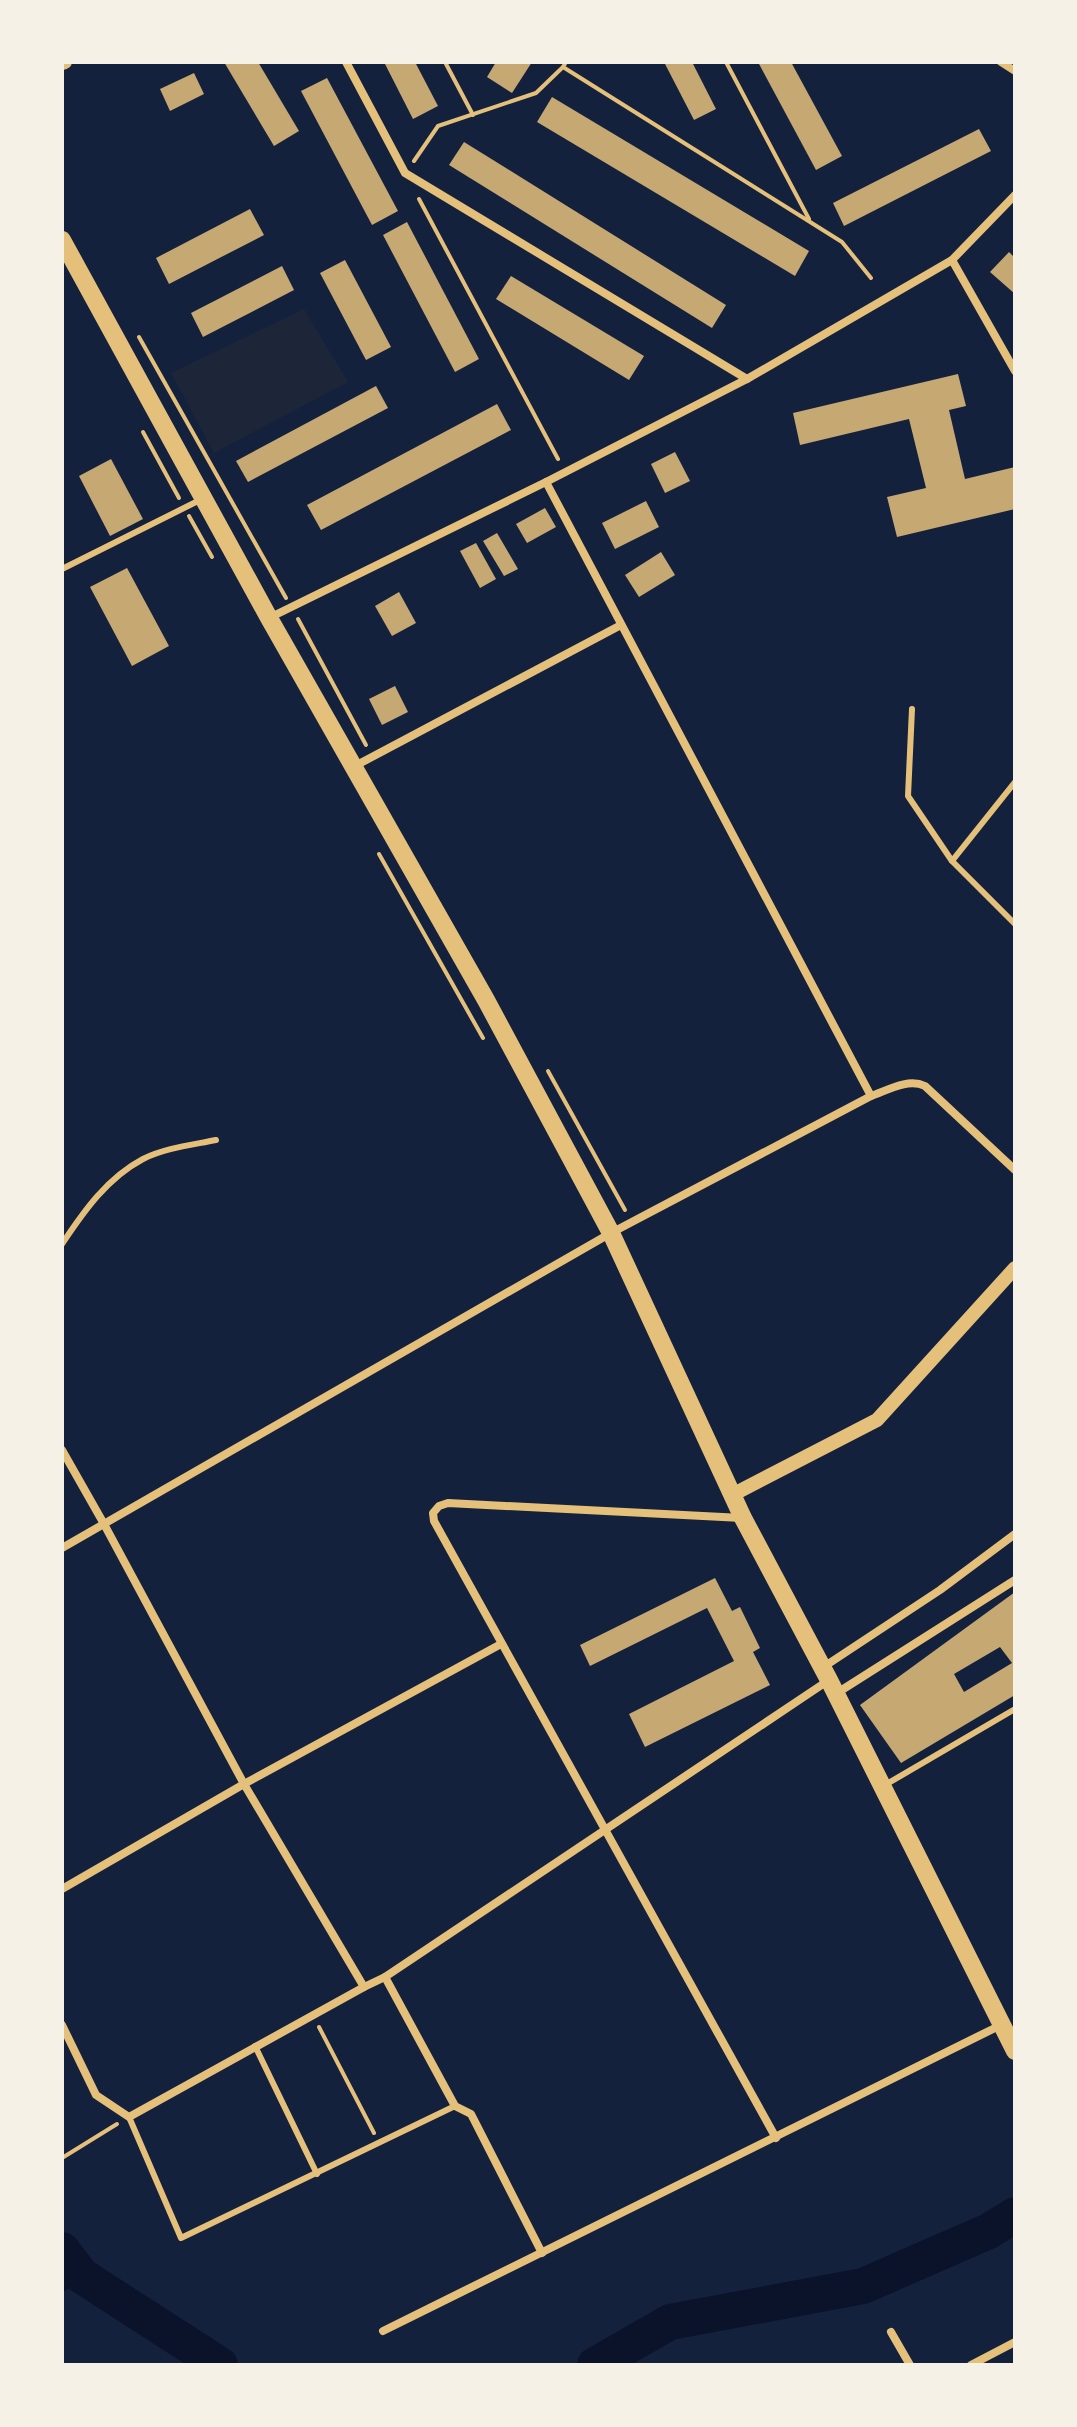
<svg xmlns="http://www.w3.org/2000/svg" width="1077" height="2427" viewBox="0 0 1077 2427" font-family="'PT Sans',sans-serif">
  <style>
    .green { fill: #1d2539 }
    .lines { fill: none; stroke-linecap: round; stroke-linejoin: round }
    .stream { stroke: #0b132b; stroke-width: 6 }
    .river { stroke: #0b132b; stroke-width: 36 }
    .building { fill: #c6a872; fill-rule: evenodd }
    .path { stroke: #e5c07b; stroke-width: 4 }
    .service { stroke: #e5c07b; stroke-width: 6 }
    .minor { stroke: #e5c07b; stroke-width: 8 }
    .tertiary { stroke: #e5c07b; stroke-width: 14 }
    .primary { stroke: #e5c07b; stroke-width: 18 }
  </style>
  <rect width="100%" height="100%" fill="#14213d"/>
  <polygon class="green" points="304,309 348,382 214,453 171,373"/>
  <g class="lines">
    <polyline class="stream" points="62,2289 82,2276"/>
    <g class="river">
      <polyline points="62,2250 82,2276 220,2365"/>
      <polyline points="595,2365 670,2322 863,2286 989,2231 1015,2215"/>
    </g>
  </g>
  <g class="building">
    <polygon points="224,62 258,62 299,131 274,146"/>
    <polygon points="384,62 415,62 438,106 413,119"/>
    <polygon points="496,62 532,62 512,93 487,77"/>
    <polygon points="664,62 692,62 716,109 694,120"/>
    <polygon points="758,62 791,62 842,156 816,170"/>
    <polygon points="194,73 204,94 170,111 160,89"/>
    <polygon points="327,78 398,211 372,225 301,91"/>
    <polygon points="552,97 809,251 795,276 537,122"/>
    <polygon points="979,129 991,151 844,226 833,203"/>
    <polygon points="464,142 726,305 712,328 449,165"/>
    <polygon points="250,209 264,235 169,284 156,258"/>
    <polygon points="407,222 479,359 455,372 383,235"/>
    <polygon points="1009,252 1015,258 1015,294 990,272"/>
    <polygon points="345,260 391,347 366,360 320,273"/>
    <polygon points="282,266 294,290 203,337 191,313"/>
    <polygon points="511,276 644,356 629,380 496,299"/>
    <polygon points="958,374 966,406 949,410 965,479 1015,467 1015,509 897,537 887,497 926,488 909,419 800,445 793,413"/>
    <polygon points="376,386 388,408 248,482 236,461"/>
    <polygon points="497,404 511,430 321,530 307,505"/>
    <polygon points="675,452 690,481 665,493 651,464"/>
    <polygon points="111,459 143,519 110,536 79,476"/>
    <polygon points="646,501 659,527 615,549 602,523"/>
    <polygon points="545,508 556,527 527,543 516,524"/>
    <polygon points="497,533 518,569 504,576 483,541"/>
    <polygon points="476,543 496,579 480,588 460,551"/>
    <polygon points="661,552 675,575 639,597 625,575"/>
    <polygon points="127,568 169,646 132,666 90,587"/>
    <polygon points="399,592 416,623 392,636 375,606"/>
    <polygon points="395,686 408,712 382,725 369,699"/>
    <polygon points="715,1578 732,1611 740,1607 760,1648 753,1652 770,1685 645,1747 629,1714 734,1661 707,1608 590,1666 580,1645"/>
    <path d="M1015 1592V1695L901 1763 860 1705ZM1000 1647 1012 1663 964 1692 954 1674Z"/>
  </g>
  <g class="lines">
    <g class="path">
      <polyline points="445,62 473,115"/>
      <polyline points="566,62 563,67 842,242 871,278"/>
      <polyline points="726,62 809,219"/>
      <polyline points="414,161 438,126 536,93 563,67"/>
      <polyline points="419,199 558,459"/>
      <polyline points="139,337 286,598"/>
      <polyline points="143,432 179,498"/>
      <polyline points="189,516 212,557"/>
      <polyline points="298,619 366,745"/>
      <polyline points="379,854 483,1038"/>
      <polyline points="548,1071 625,1210"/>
      <polyline points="319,2027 374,2133"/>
      <polyline points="62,2158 117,2124"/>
    </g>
    <g class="service">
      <polyline points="62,569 202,499"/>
      <polyline points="912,709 908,796 952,861 1015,924"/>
      <polyline points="952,861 1015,782"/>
      <path d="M62 1244C84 1211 107 1178 143 1159 165 1148 192 1145 216 1140"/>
      <polyline points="885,1785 1015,1709"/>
      <polyline points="255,2046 317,2174"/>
      <polyline points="129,2117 181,2238 455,2106"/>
    </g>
    <g class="minor">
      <polyline points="346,62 405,173 747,379"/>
      <polyline points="1001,62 1015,71"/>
      <polyline points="952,260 1015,371"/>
      <polyline points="546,482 871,1096"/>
      <polyline points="269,618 546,482 747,379 952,260 1015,195"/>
      <polyline points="353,767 621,625"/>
      <polyline points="62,1450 104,1524 244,1784 364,1987"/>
      <polyline points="742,1518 448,1503 439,1506 433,1513 434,1521 776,2138"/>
      <path d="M62 1548 611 1233 871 1096C888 1090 908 1078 925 1086L1015 1170"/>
      <polyline points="822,1668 940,1590 1015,1534"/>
      <polyline points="837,1693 1015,1580"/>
      <polyline points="62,1889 244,1784 501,1644"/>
      <polyline points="385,1977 455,2106 471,2114 542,2253"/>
      <polyline points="62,2025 96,2095 129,2117 364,1987 385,1977 829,1680"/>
      <polyline points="383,2331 1001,2025"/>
      <polyline points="891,2332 910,2365"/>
      <polyline points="971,2365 1015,2342"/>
    </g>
    <g class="tertiary">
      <polyline points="62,63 65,62"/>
      <polyline points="732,1495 877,1420 1015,1268"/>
    </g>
    <polyline class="primary" points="62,240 269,618 486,1000 611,1233 743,1518 829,1680 1015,2051"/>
  </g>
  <rect width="1077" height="2427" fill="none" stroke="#f6f1e7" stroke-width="128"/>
</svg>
